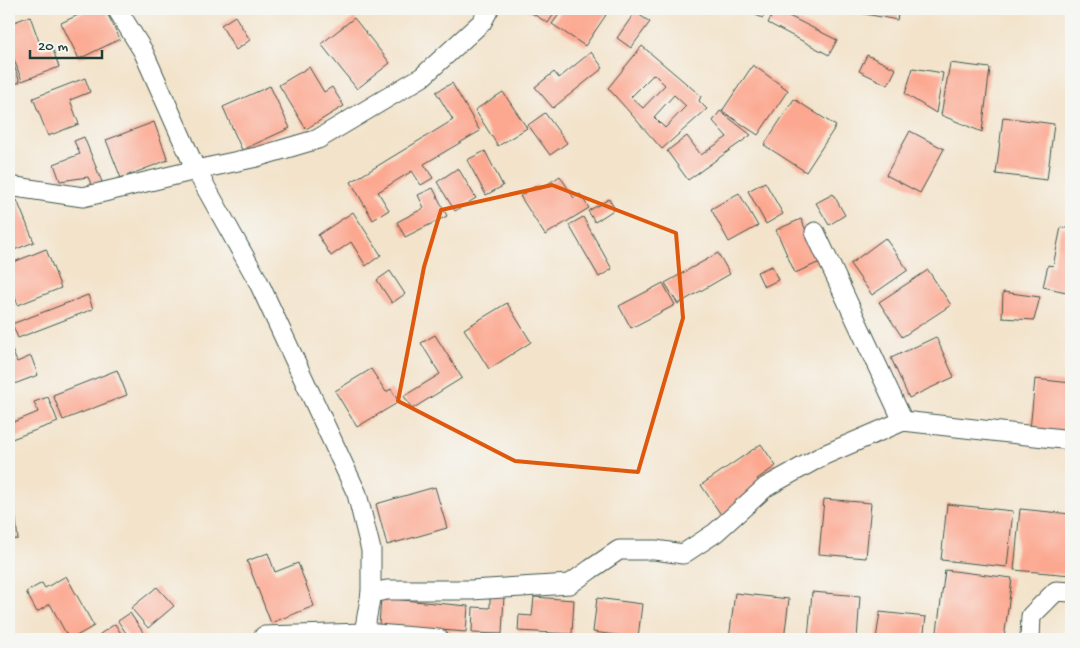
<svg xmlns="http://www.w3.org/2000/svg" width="1080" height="648" viewBox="0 0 1080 648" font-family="'Gochi Hand',sans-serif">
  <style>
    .building { fill: #fca891; fill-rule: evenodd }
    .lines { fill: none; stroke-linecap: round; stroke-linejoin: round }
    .street-casing { stroke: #3f564b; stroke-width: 21 }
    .street { stroke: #fff; stroke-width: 19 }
    .marked { fill: none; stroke: #de580e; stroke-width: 4; stroke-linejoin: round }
  </style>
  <rect width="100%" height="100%" fill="#f6f6f2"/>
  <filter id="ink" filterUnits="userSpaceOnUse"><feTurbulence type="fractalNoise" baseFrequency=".02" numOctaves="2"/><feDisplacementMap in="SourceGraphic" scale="10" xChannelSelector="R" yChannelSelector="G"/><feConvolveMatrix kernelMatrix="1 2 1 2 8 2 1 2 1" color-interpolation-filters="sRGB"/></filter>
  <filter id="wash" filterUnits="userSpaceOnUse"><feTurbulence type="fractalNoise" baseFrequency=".0096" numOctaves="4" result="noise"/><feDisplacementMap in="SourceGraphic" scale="20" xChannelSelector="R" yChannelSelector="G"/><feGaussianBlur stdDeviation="1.12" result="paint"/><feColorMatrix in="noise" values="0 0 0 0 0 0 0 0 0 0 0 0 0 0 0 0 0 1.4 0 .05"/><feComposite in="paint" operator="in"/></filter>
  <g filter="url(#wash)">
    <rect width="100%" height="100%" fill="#f3e3cb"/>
    <g id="blocks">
      <g class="building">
        <polygon points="91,9 105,9 120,39 79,59 61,23"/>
        <polygon points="525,9 557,9 548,23"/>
        <polygon points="563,9 597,9 606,15 585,46 552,24"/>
        <polygon points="740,9 766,9 763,18"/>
        <polygon points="775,9 837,40 829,55 768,23"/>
        <polygon points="856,9 899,9 897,20 855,12"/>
        <polygon points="635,12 650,22 631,48 617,38"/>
        <polygon points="30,16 42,50 52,47 59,67 22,81 9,46 9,24"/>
        <polygon points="235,16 250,40 236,50 221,25"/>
        <polygon points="354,18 390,63 357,89 321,44"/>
        <path d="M642 46 701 96 699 101 707 109 662 149 608 88ZM654 74 665 85 643 108 631 97ZM674 95 686 106 665 128 654 117Z"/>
        <polygon points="9,52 20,82 9,86"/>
        <polygon points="591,52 603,68 553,108 535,87 554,72 559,78"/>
        <polygon points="867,55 896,69 888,85 859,71"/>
        <polygon points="950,63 990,68 982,132 941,115"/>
        <polygon points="753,65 788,90 758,135 722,111"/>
        <polygon points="309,67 324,92 332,87 344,106 306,129 279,85"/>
        <polygon points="913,68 943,73 936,113 905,94"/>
        <polygon points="85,78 90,92 70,100 79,124 48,136 33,98"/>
        <polygon points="452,83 480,131 424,164 433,178 421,185 412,171 378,192 389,210 373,220 351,182 453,120 436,92"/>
        <polygon points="270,86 290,128 242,150 223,107"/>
        <polygon points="503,92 527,128 498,146 475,110"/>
        <polygon points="794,99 836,126 806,172 764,145"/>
        <polygon points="720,111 751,135 688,180 667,151 687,136 701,155 727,137 713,121"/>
        <polygon points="545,113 567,143 550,155 528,125"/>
        <polygon points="1003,117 1054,124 1047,180 996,174"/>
        <polygon points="154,122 168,160 121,178 106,140"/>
        <polygon points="910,131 944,149 920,193 886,175"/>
        <polygon points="84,137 102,182 92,186 88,177 60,181 54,164 80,154 74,141"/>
        <polygon points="485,151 503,186 486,195 467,160"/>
        <polygon points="458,168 476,198 455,211 437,182"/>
        <polygon points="560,176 574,198 580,194 589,208 545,235 520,196 537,185 540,189"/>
        <polygon points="765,182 783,214 766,224 748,191"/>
        <polygon points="433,188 447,216 405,237 397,222 424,208 418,195"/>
        <polygon points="739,193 758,226 729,242 711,209"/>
        <polygon points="833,194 845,215 829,225 816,203"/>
        <polygon points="609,199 615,209 595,222 588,211"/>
        <polygon points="17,200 34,242 9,252 9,203"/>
        <polygon points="353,212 381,255 366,266 351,242 331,256 318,235"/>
        <polygon points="583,217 612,269 599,277 569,225"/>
        <polygon points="801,219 820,262 795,273 776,230"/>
        <polygon points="1061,227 1071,229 1071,293 1043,287 1048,265 1053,266"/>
        <polygon points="885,238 908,270 872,295 850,264"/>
        <polygon points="46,249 61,288 18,305 9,282 9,264"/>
        <polygon points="718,253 730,274 678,304 665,283"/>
        <polygon points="772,266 778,280 764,287 757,272"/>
        <polygon points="928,270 951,305 902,337 879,302"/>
        <polygon points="390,271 405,294 392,303 377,280"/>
        <polygon points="663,283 675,305 631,328 619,306"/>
        <polygon points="1003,292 1040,297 1034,320 1002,318"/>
        <polygon points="88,295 93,309 18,338 12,324"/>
        <polygon points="507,303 531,342 489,369 464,329"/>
        <polygon points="435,335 462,378 412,409 404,396 440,374 421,343"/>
        <polygon points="936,337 954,377 909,398 891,358"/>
        <polygon points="12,350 17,362 31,356 38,375 9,386 9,351"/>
        <polygon points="371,369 386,392 391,389 399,402 357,427 335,391"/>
        <polygon points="117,370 127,395 63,420 53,395"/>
        <polygon points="1035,379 1071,383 1071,434 1030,430"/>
        <polygon points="48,397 58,422 9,440 9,424 38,412 34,402"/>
        <polygon points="761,444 776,466 757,479 763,487 722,516 701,485"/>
        <polygon points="9,472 10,472 18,539 9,540"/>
        <polygon points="435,487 447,528 387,545 376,504"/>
        <polygon points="824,499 871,503 866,558 819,554"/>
        <polygon points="947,504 1013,511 1007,567 941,560"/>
        <polygon points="1020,509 1071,514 1071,575 1014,570"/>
        <polygon points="268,553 275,572 298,563 314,606 271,623 247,561"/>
        <polygon points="945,570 1012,578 1004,639 936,639"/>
        <polygon points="66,576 94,626 71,639 69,639 50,604 37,612 26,592 42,583 45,588"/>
        <polygon points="157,587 174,606 148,628 131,608"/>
        <polygon points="812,592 860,596 857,639 808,639"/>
        <polygon points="735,593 789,599 784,639 729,639"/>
        <polygon points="490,596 504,596 502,634 472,633 473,607 490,608"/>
        <polygon points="534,597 574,600 572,634 518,631 519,615 532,616"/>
        <polygon points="381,598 468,606 466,632 379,625"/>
        <polygon points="597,598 642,604 638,638 593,632"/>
        <polygon points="880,612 926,617 923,639 876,639"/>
        <polygon points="130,613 147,638 145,639 130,639 118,621"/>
        <polygon points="115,624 122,635 116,639 103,639 100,634"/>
      </g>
    </g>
  </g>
  <g filter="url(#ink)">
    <use href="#blocks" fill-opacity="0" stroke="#3f564b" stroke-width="1"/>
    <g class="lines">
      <g class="street-casing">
        <g id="street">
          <polyline points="117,9 143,51 196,170 258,281 357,494 371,550 371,593 364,633"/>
          <polyline points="9,186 83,197 196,170 257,157 318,139 422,77 482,22 489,9"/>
          <polyline points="815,232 903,421"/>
          <polyline points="371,593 387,590 471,590 570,584 591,569 619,550 655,550 683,554 715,533 766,487 824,455 903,421 1071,440"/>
          <polyline points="264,636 364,633 439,639"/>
          <polyline points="1030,639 1031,616 1056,591 1071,592"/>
        </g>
      </g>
      <use href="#street" class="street"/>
    </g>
  </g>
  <path class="marked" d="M552 185 676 233 683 318 638 472 515 461 398 401 424 267 441 210Z"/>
  <rect width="1080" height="648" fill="none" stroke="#f6f6f2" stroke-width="30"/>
  <path d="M30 50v8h72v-8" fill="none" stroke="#1f3d34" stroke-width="2.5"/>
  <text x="38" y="50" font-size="15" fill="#1f3d34" stroke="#f6f6f2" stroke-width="4" paint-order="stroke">20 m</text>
</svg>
